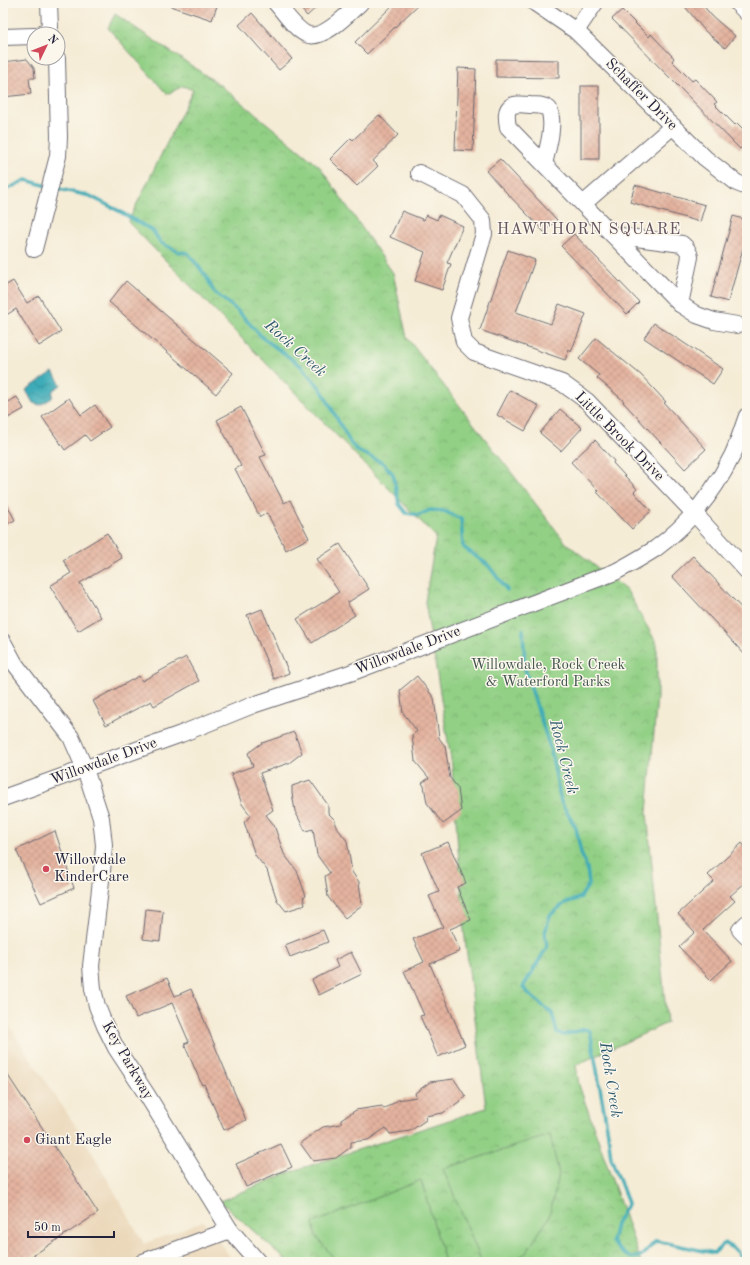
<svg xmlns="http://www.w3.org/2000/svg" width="750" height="1265" viewBox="0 0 750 1265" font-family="'Old Standard TT',serif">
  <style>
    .built { fill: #ebd8ba }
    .park { fill: url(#park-crowns); stroke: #5a7960 }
    .pitch { fill: #92d085; stroke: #5a7960 }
    .water { fill: url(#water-waves); stroke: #2f677a }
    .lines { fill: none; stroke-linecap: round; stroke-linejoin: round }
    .stream { stroke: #3cacb8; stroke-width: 3.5 }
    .building { fill: url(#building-cross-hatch) }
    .minor-casing { stroke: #6c6971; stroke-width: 18 }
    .minor { stroke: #fff; stroke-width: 16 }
    .poi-dot { fill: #d1495b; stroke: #fbf7ec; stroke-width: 1.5 }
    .labels { text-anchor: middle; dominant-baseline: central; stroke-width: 3; stroke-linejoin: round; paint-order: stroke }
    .street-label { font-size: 15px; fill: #22223b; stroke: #fbf7ec }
    .park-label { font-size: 15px; fill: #445651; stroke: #fbf7ec }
    .poi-label { font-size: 15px; fill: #22223b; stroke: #fbf7ec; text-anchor: start }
    .neighbourhood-label { font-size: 16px; letter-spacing: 1px; fill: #66555e; stroke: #fbf7ec }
    .water-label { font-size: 16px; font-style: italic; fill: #2c596d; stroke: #fbf7ec }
  </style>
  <defs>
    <pattern id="park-crowns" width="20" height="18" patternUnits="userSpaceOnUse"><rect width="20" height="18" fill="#92d085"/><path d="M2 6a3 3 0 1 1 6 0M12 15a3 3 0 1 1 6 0" fill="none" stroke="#7eb274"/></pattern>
    <pattern id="water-waves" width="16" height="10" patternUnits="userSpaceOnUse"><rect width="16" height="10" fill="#3cacb8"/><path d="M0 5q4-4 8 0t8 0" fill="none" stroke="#328c97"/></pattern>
    <pattern id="building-cross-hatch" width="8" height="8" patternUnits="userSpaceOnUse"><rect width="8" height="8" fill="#e4b39f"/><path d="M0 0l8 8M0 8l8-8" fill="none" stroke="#c39a8a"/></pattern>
  </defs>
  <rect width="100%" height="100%" fill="#fbf7ec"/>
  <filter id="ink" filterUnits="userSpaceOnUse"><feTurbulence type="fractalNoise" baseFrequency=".025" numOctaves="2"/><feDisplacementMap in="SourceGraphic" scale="8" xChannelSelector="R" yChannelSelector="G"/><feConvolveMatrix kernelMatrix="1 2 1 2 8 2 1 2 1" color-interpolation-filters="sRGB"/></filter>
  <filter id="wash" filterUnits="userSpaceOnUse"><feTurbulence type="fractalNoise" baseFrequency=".012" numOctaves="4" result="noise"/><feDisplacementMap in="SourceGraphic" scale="16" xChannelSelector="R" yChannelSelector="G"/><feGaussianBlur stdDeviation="0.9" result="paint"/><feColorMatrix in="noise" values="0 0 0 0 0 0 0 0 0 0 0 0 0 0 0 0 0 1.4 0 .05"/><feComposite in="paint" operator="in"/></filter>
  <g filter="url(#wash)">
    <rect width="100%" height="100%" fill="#f5ecd6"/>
    <polygon class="built" points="3,1017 88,1145 144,1244 203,1221 234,1262 3,1262"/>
    <polygon class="park" points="115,14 220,85 320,167 393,273 407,338 566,543 627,591 657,644 657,697 647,813 667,1023 576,1065 579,1085 641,1262 288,1262 220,1201 293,1171 486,1108 464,930 452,766 425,601 436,537 128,222 193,90 183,86 167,94 108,28"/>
    <g class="pitch">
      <polygon points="550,1135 559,1174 549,1217 526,1253 510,1262 482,1262 443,1169"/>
      <polygon points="421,1180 445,1262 337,1262 316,1236 313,1223"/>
    </g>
    <polygon class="water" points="53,372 61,385 53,390 52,398 40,405 33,403 26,390"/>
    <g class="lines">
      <g class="stream">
        <polyline points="55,188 90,196 119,211 153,231 161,243 179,252 188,253 206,276 214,292 238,311 263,338 301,366 321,389 351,444 358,451 383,463 393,474 399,504 406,513 419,515 430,510 444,511 461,519 463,547 488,565 507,590"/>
        <polyline points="3,191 26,180 47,186"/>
        <path d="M523 630 525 669 551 751 561 802 576 828 581 853 587 868 589 884 580 898 565 903 550 915 545 933 547 947 523 987 531 996 552 1013 557 1032 563 1035 585 1029 590 1031 608 1133 611 1158 628 1203 616 1224 612 1242C619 1250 630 1263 642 1255 647 1251 652 1245 656 1241L714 1253 725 1243 737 1251 743 1262"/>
      </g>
    </g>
    <g id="blocks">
      <g class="building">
        <polygon points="167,3 218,3 212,20 167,5"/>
        <polygon points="296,3 321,3 307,16"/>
        <polygon points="395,3 420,3 367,54 355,42"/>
        <polygon points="682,3 701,3 712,16 735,36 725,48 705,31"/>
        <polygon points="622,10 649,37 651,34 674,58 672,61 692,81 695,79 717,102 714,104 735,125 737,123 747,133 747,142 740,149 612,19"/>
        <polygon points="252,13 292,59 279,70 239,25"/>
        <polygon points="27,59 34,68 35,78 29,78 31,94 3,97 3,62"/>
        <polygon points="496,59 559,60 559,78 496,77"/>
        <polygon points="458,68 476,69 473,151 455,150"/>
        <rect x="581" y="86" width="18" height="73"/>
        <polygon points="379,115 398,135 373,161 378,166 357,186 330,159 351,138 353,140"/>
        <polygon points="500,159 557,220 544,232 486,171"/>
        <polygon points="635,185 705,205 700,222 630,202"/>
        <polygon points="402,211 424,220 426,215 437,220 439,215 463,226 447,263 451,264 442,290 415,281 425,252 390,237"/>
        <polygon points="733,216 747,220 747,234 728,302 711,297"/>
        <polygon points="574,234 639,302 627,314 561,246"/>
        <polygon points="508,250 535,260 516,312 551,324 559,304 586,314 571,352 569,350 565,360 480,330"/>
        <polygon points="13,281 27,303 39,296 61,332 39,346 16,309 3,317 3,287"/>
        <polygon points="126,281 233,373 216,394 109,302"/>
        <polygon points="654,323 723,369 713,384 644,338"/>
        <polygon points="596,338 641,375 666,402 664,403 706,449 685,469 623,402 624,401 597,378 599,375 579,359"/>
        <polygon points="510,390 539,406 525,431 497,415"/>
        <polygon points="17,397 24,409 6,419 3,414 3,405"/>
        <polygon points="69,398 81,415 95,405 110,427 90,441 85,435 65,450 42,417"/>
        <polygon points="241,407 266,455 260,457 284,503 290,500 309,538 286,550 267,513 260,517 235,469 241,466 217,420"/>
        <polygon points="560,409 582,428 561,451 540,433"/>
        <polygon points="595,440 614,461 613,463 637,489 634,492 651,511 632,529 597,492 598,491 571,462"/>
        <polygon points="3,497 15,520 3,526"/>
        <polygon points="107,533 122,558 80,583 101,617 78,631 50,586 71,573 63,560"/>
        <polygon points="340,544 369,589 347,603 355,615 312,643 297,619 339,592 317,559"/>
        <polygon points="693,556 747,614 747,657 672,576"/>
        <polygon points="262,609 289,673 274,679 247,615"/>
        <polygon points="186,657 199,681 154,706 151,701 106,725 93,701 139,676 142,681"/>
        <polygon points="417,676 434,698 439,738 445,746 450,778 458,788 461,811 443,824 427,803 424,786 422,783 429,778 415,761 412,735 417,731 403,713 400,690"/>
        <polygon points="294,732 302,753 289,763 260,773 273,810 266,815 274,825 284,854 297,871 306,896 303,898 305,905 286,911 277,900 267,870 255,855 244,822 251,816 242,804 231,774 253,766 248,753 262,743"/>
        <polygon points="310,780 328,805 328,813 335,820 335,825 347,841 352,872 359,882 362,905 345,918 328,897 325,876 330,873 317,855 313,829 305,831 295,811 292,793 292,786"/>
        <polygon points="55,831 74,888 41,903 16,850"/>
        <polygon points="448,842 466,883 457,887 471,920 450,929 460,951 430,964 465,1045 438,1057 420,1016 424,1015 404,971 424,962 413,939 443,927 429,896 439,892 422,853"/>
        <polygon points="742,843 747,849 747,881 730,896 735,901 703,930 732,961 711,980 679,947 695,932 678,914 714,881 708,875"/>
        <polygon points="146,909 163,911 160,941 143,939"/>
        <polygon points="323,930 328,942 290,957 285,945"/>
        <polygon points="351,952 362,974 319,995 312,980 338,967 335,960"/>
        <polygon points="167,978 175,996 191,989 246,1120 224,1130 204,1084 202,1085 184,1044 189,1042 172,1003 136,1018 126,996"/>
        <polygon points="3,1068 98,1213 23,1262 3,1262"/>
        <polygon points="454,1079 466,1097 443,1113 425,1116 426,1120 410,1131 390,1134 386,1128 368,1140 351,1142 351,1147 336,1158 313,1161 300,1143 323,1127 341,1124 341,1120 356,1110 382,1106 384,1109 398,1100 416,1097 415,1093 430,1082"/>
        <polygon points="281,1144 292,1167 246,1187 236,1164"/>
      </g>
    </g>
  </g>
  <g filter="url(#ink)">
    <use href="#blocks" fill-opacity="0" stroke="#6c6971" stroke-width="1"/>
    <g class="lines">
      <g class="minor-casing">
        <g id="minor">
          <path d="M276 3C284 12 295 29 306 34 322 42 349 13 360 3"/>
          <polyline points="535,3 576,31 705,158 737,183 747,187"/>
          <polyline points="737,3 747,13"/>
          <polyline points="576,31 595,3"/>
          <polyline points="41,34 50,28 49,3"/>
          <polyline points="3,37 34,36"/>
          <path d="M544 164C548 147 555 125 549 109 543 105 537 105 530 105 510 103 504 105 508 127L680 304 697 315 714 321 737 325"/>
          <polyline points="419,173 463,195 483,220 484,234 459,318 464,342 474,352 562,383 587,401 694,513 747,571"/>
          <polyline points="583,204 673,126"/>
          <path d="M613 235 682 244C687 248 689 251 690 257L680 304"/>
          <polyline points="34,249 58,156 59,137 57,58"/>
          <polyline points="3,642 15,664 71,737 85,769 101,818 104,845 102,872 91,966 93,989 97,1006 105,1026 116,1048 147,1095 230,1230 258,1262"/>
          <path d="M3 798 181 734 253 705 350 673 615 572C629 565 642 557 655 549 688 525 714 492 732 456 738 444 742 429 747 416"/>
          <polyline points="747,923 740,930 747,937"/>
          <polyline points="143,1262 230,1230"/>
        </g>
      </g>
      <use href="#minor" class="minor"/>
    </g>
  </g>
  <g class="poi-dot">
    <circle cx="46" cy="869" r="4"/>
    <circle cx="27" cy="1140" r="4"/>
  </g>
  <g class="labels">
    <g class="street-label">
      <text transform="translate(641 95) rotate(45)">Schaffer Drive</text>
      <text transform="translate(619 437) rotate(45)">Little Brook Drive</text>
      <text transform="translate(408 651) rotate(-21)">Willowdale Drive</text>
      <text transform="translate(104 762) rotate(-20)">Willowdale Drive</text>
      <text transform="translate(127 1061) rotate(60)">Key Parkway</text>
    </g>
    <g class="park-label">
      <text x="548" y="665">Willowdale, Rock Creek<tspan x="548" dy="17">&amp; Waterford Parks</tspan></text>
    </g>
    <g class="poi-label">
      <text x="54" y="860">Willowdale<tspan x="54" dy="17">KinderCare</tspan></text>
      <text x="35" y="1140">Giant Eagle</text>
    </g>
    <g class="neighbourhood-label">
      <text x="589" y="230">HAWTHORN SQUARE</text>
    </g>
    <g class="water-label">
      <text transform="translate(295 349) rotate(42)">Rock Creek</text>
      <text transform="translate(563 757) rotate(76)">Rock Creek</text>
      <text transform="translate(610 1080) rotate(81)">Rock Creek</text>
    </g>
  </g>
  <rect width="750" height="1265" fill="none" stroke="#fbf7ec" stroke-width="16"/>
  <g transform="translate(46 46) rotate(47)"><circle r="19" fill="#fbf7ec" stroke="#a4a2a5"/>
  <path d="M0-3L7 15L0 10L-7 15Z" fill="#d1495b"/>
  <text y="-6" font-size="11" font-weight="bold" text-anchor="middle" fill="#22223b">N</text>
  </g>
  <path d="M28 1231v6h86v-6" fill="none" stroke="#22223b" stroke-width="2"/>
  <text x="34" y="1231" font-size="12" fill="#22223b" stroke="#fbf7ec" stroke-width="3" paint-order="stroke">50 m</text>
</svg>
